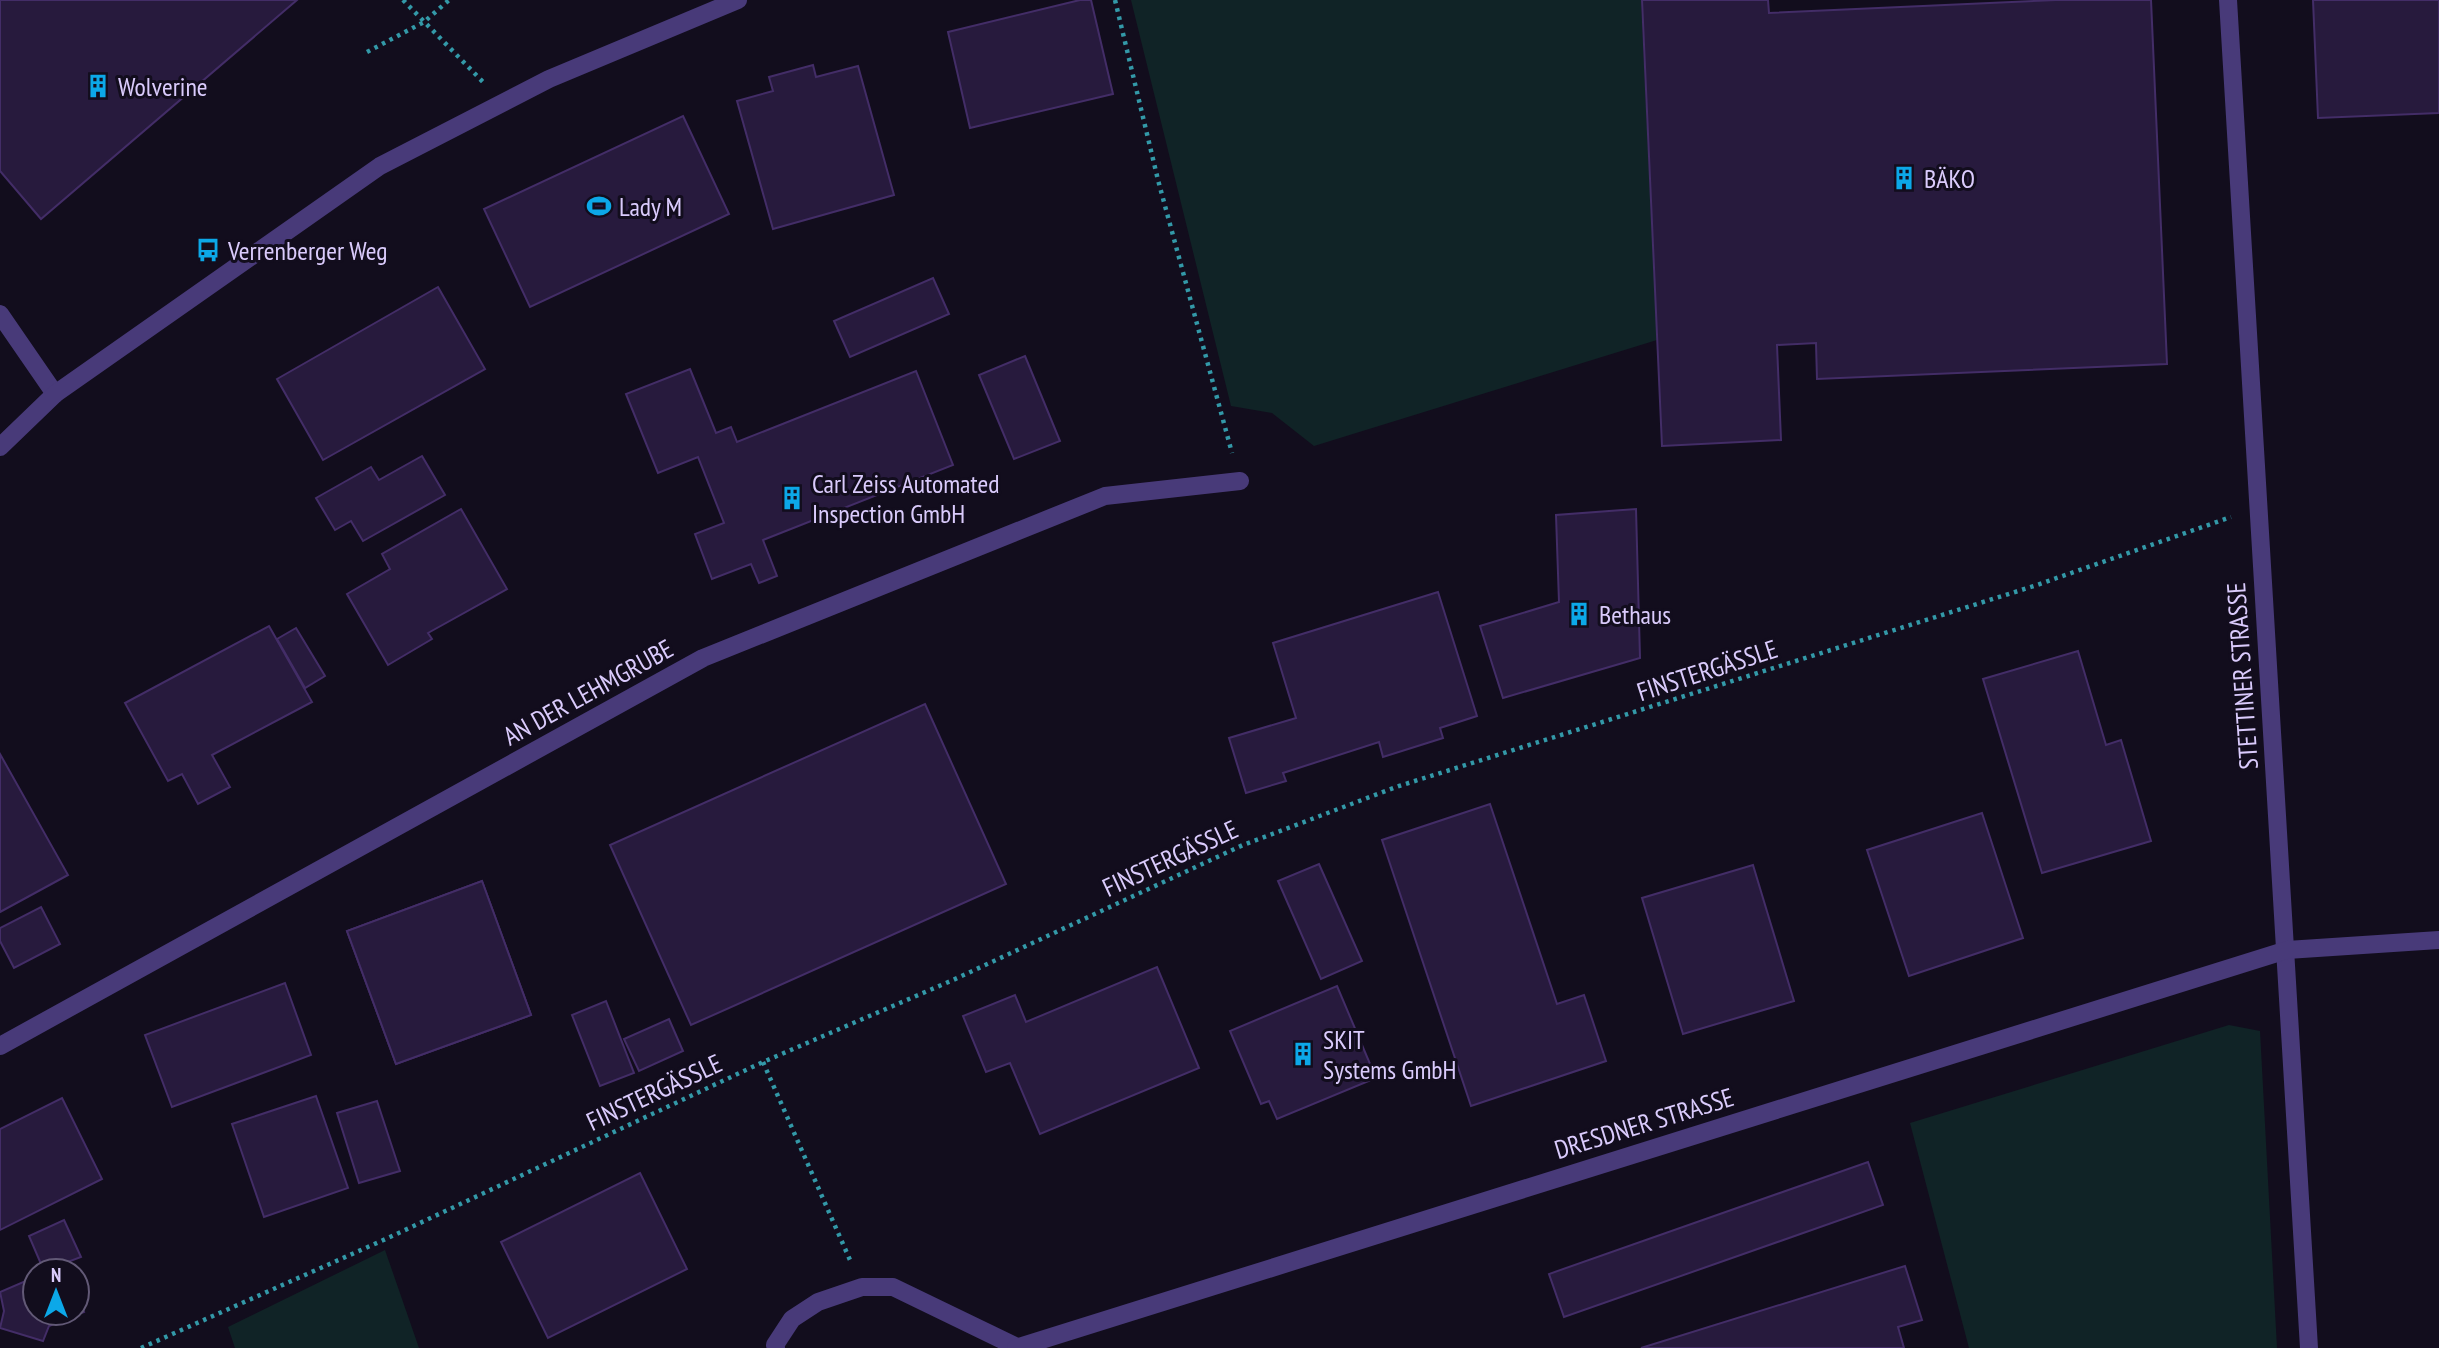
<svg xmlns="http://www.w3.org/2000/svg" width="2439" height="1348" viewBox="0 0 2439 1348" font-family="'PT Sans Narrow',sans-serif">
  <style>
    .green { fill: #102326 }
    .building { fill: #271a3d; stroke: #432d67; stroke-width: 2; fill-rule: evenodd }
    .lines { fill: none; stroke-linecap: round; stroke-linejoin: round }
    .path { stroke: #3399a8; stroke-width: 4.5; stroke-dasharray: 3.5 5; stroke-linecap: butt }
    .minor { stroke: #483a79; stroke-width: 18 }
    .labels { text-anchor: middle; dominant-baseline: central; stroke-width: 6; stroke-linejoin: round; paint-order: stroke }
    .poi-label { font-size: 26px; fill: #dacbfc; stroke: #120d1d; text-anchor: start }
    .street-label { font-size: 26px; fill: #dacbfc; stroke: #120d1d }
  </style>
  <rect width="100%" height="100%" fill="#120d1d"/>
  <g class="green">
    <polygon points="1131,0 1641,0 1657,340 1314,446 1272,413 1231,406"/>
    <polygon points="2229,1025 2260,1031 2277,1348 1969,1348 1910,1123"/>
    <polygon points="385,1250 419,1348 235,1348 228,1327"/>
  </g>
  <g class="building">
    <polygon points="0,0 297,0 41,219 0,171"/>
    <polygon points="1080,0 1091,0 1113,94 970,128 948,32"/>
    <polygon points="1642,0 1768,0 1769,13 2056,0 2151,0 2167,364 1817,379 1816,343 1777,345 1781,440 1662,446"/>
    <polygon points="2313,0 2439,0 2439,113 2318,118"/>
    <polygon points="813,65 816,77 858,66 894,195 773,229 737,101 773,91 769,77"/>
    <polygon points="683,116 729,214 530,307 484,209"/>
    <polygon points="933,278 949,314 850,357 834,321"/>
    <polygon points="438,287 485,369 323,460 277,379"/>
    <polygon points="1025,356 1060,441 1014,459 979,375"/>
    <polygon points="690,369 716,433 731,427 737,442 916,371 953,465 763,540 777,576 759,583 751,564 712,579 695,534 724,523 698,457 658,473 626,394"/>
    <polygon points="422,456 445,495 363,541 351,521 335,530 316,498 371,467 379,480"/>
    <polygon points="461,509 507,589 428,633 432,639 388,665 347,594 390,569 382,554"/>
    <polygon points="1636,509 1640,658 1503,698 1480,626 1559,602 1556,515"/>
    <polygon points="1438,592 1477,716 1440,728 1443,738 1383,757 1379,742 1283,773 1286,781 1246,793 1229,738 1296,718 1273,643"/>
    <polygon points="269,626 312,702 212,755 230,787 198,804 182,774 168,781 125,703"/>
    <polygon points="296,628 325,676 305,688 277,639"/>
    <polygon points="2078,651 2106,745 2121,740 2151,841 2042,873 1983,679"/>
    <polygon points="925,704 1006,884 691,1025 610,845"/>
    <polygon points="0,754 68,875 0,912"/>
    <polygon points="1490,804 1557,1004 1584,995 1606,1061 1471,1106 1382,840"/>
    <polygon points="1982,813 2023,938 1909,976 1867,850"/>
    <polygon points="1319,864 1362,961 1321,979 1278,881"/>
    <polygon points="1753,865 1794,1001 1683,1034 1642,898"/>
    <path d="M482 881 531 1015 396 1064 347 931ZM450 945 464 984 422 997 409 959Z"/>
    <polygon points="482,881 531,1015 396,1064 347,931"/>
    <polygon points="41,907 60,944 14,968 0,941 0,928"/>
    <polygon points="1157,967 1199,1068 1040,1134 1010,1063 986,1072 963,1016 1015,995 1026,1022"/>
    <polygon points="285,983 311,1055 172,1107 145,1035"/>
    <polygon points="1337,986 1376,1078 1277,1119 1269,1101 1261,1104 1230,1031"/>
    <polygon points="606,1001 634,1073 600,1086 572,1015"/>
    <polygon points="669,1019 683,1051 639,1071 624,1039"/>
    <polygon points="316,1096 348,1188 264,1217 232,1124"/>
    <polygon points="62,1098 102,1179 0,1230 0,1129"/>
    <polygon points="377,1101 400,1171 359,1183 337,1113"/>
    <polygon points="1868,1162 1883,1205 1564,1317 1549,1274"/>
    <polygon points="640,1173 687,1269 548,1338 501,1242"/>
    <polygon points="64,1220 81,1257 44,1271 29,1236"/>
    <polygon points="69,1263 73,1271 50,1271"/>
    <polygon points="1905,1266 1922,1320 1898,1327 1904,1348 1641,1348"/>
    <polygon points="35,1277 35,1313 77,1313 77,1298 84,1312 49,1326 43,1341 0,1328 4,1311 0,1292"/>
  </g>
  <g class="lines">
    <g class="path">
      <polyline points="403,0 483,82"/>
      <polyline points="1115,0 1158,180 1232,453"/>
      <polyline points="367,52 424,22 449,0"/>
      <polyline points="763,1062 850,1260"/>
      <polyline points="141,1348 388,1238 763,1062 953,980 1243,845 1399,786 2034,586 2231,517"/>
    </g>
    <g class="minor">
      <polyline points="2228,0 2309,1348"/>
      <polyline points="0,314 55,394"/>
      <polyline points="0,447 55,394 380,166 549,79 738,0"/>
      <polyline points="0,1046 703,658 1105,496 1240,481"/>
      <polyline points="776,1348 775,1345 792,1319 818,1302 862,1287 893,1287 1017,1347"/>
      <polyline points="1016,1348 2287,950 2439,940"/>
    </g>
  </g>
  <defs>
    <g id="building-bare" transform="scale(1.89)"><path d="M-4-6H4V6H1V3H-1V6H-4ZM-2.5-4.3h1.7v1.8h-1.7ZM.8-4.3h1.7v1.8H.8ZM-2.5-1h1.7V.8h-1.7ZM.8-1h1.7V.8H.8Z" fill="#0ca8e8" stroke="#120d1d" stroke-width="2.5" paint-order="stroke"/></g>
    <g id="stadium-bare" transform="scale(1.89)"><path d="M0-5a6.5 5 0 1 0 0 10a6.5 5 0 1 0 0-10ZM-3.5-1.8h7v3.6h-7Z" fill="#0ca8e8" stroke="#120d1d" stroke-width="2.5" paint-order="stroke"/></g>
    <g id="bus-bare" transform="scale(1.89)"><path d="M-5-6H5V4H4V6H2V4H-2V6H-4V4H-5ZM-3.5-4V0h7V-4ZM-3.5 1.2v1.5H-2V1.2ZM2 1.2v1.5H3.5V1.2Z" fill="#0ca8e8" stroke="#120d1d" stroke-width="2.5" paint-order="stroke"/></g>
  </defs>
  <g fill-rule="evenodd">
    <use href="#building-bare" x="98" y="86"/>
    <use href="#building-bare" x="1904" y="178"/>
    <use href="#stadium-bare" x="599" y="206"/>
    <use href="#bus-bare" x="208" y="250"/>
    <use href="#building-bare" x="792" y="498"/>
    <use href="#building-bare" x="1579" y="614"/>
    <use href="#building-bare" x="1303" y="1054"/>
  </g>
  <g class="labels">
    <g class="poi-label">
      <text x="118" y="86">Wolverine</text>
      <text x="1924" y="178">BÄKO</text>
      <text x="619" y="206">Lady M</text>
      <text x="228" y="250">Verrenberger Weg</text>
      <text x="812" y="483">Carl Zeiss Automated<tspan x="812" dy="30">Inspection GmbH</tspan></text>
      <text x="1599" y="614">Bethaus</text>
      <text x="1323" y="1039">SKIT<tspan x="1323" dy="30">Systems GmbH</tspan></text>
    </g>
    <g class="street-label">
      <text transform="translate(1707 670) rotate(-18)">FINSTERGÄSSLE</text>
      <text transform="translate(2242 676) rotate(-94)">STETTINER STRASSE</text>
      <text transform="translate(588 692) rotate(-29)">AN DER LEHMGRUBE</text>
      <text transform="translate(1170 858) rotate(-25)">FINSTERGÄSSLE</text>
      <text transform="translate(654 1092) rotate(-25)">FINSTERGÄSSLE</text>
      <text transform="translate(1644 1123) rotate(-17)">DRESDNER STRASSE</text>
    </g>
  </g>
  <g transform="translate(56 1292)"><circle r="33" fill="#120d1d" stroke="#625976" stroke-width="2"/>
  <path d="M0-5L12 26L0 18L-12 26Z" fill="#0ca8e8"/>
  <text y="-10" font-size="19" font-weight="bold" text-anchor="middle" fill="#dacbfc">N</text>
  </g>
</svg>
